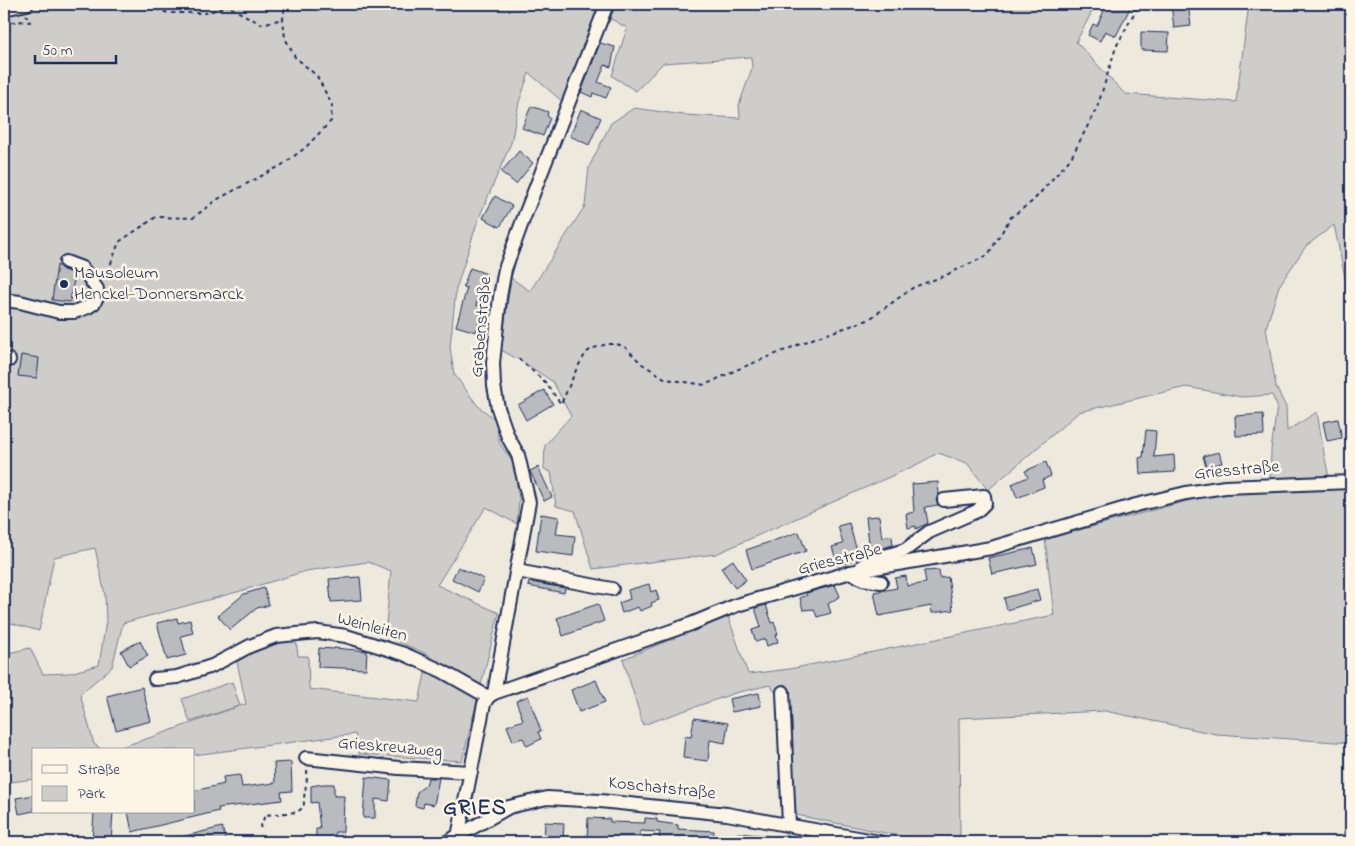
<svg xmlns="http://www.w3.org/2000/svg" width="1355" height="846" viewBox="0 0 1355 846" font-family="'Indie Flower',sans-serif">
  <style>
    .green { fill: #cfcdca; stroke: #757e94 }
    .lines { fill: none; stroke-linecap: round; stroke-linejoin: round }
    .stream { stroke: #6c778f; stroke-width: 3 }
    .building { fill: #babbbe; stroke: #1b2f5e }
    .minor-casing { stroke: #1b2f5e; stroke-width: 16 }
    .path { stroke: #1b2f5e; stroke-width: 2; stroke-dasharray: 4 4; stroke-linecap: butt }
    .minor { stroke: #fcf5e5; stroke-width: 12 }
    .poi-dot { fill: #1b2f5e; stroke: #fcf5e5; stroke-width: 2 }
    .labels { text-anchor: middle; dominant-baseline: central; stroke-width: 5; stroke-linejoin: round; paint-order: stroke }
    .poi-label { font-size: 18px; fill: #1b2f5e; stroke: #fcf5e5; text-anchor: start }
    .street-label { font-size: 18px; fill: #1b2f5e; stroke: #fcf5e5 }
    .district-label { font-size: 22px; font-weight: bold; letter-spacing: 1px; fill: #1b2f5e; stroke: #fcf5e5 }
  </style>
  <rect width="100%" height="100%" fill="#eee9dd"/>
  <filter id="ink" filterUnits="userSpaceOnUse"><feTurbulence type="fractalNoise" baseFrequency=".02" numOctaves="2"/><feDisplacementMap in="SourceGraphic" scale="10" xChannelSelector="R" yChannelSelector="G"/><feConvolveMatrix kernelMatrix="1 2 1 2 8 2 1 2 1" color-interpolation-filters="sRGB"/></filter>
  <g filter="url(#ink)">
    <polygon class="green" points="4,4 1096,4 1076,42 1125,94 1236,102 1249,4 1351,4 1351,306 1334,225 1306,246 1279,286 1266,328 1276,387 1286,407 1287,431 1317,412 1325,459 1331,486 1351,488 1351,743 1216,734 1105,711 959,718 960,842 930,842 796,815 786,691 775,692 770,685 735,693 643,725 623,659 728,616 748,674 790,669 1054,615 1045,539 1221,492 1270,487 1271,450 1277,406 1272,395 1242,397 1186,387 1079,412 988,490 967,463 938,453 914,466 716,554 593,569 575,511 556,506 551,472 544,469 545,445 571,416 553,382 523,362 501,350 511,278 530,291 585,206 589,167 611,123 634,108 684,115 740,118 739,105 752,68 751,57 663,63 636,91 612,76 627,28 613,20 601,18 563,102 529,73 519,102 511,143 478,220 456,289 450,347 454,374 478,406 496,420 499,442 514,464 519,499 517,524 486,507 437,585 499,613 462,761 359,754 355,734 194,755 194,750 112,750 158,735 239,706 190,722 182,699 232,682 240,706 246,704 237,662 262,647 296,640 298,656 308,656 309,689 419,702 429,655 385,636 391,571 368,562 306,571 237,592 123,623 112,667 80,694 94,744 103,750 34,750 34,779 11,782 4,787 4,654 30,648 43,674 70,673 99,665 106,621 105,595 95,548 54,557 39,631 4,621"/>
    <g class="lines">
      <g class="stream">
        <polyline points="608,22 615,4"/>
        <polyline points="509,282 514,264"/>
        <polyline points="501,395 510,425"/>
      </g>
    </g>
    <g class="building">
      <polygon points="1107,4 1132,4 1116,36 1105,31 1100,41 1088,35 1093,24 1097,26"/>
      <polygon points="1171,4 1188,4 1191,26 1174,28"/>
      <polygon points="1141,32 1169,33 1168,51 1141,50"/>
      <polygon points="600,43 615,47 611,67 605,65 598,82 611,87 606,98 593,93 592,97 581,92"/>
      <polygon points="531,106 548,112 547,116 550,118 543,136 522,128"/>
      <polygon points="581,109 601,118 589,145 570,136"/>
      <polygon points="519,151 533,163 516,184 501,172"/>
      <polygon points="495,196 512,206 500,227 483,218"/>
      <polygon points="57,265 63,270 75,274 70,302 52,300"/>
      <polygon points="470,268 487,274 476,305 483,307 476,332 456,326 467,288 463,287"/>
      <polygon points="21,355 39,358 37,378 18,376"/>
      <polygon points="544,390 553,404 526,420 518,405"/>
      <polygon points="1263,414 1264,435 1236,436 1235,416"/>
      <polygon points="1338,419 1342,438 1327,441 1323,422"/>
      <polygon points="1146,430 1156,431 1154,457 1174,455 1175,472 1140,474 1139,458 1143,457"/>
      <polygon points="1219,452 1222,463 1206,467 1203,456"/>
      <polygon points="1046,462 1051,476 1042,480 1044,487 1017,498 1012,484 1028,477 1025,471"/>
      <polygon points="538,467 552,497 544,501 530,471"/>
      <polygon points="938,482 939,494 936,500 938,505 925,507 928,523 916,529 916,526 908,528 906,514 914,512 912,484"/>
      <polygon points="541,514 559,517 556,534 575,536 573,556 536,551"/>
      <polygon points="879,516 882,537 892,536 893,545 870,551 866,517"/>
      <polygon points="849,523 859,558 838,566 832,547 843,544 838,526"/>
      <polygon points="799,532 806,551 752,569 746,550"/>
      <polygon points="1033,548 1037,564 992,574 988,558"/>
      <polygon points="733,560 746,580 735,588 721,568"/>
      <polygon points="458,567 484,579 478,592 452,579"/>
      <polygon points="939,570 940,578 948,577 953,610 932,613 931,606 879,616 874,592 897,588 895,578 906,576 907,586 926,583 924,571"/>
      <polygon points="360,577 362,600 331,602 329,579"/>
      <polygon points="529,582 565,588 564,593 528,586"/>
      <polygon points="649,584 651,592 656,590 659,600 651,603 652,606 640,611 638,607 622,613 619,603 630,599 628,590"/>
      <polygon points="835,585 840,596 828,604 831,613 817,617 814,609 803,610 800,598 807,595 806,593"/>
      <polygon points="264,588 269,605 257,608 230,630 218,616 244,594"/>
      <polygon points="1037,589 1040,600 1007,610 1004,598"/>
      <polygon points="598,604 604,621 563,636 557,618"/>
      <polygon points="766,605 772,623 774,622 778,634 776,635 778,642 767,646 765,639 756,642 752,630 761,627 755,608"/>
      <polygon points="177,618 178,623 190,620 193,633 181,636 186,655 167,660 157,623"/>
      <polygon points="140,641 148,656 129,666 121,651"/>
      <polygon points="319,648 334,649 334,648 367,651 366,669 318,667"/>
      <polygon points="596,680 605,702 579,712 571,690"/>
      <polygon points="142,687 151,721 116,730 107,696"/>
      <polygon points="759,693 761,706 732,712 729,699"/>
      <polygon points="528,696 541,731 538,732 541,739 527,746 523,738 513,741 507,726 523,720 516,701"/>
      <polygon points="694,718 728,723 725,743 710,740 708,761 683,758 685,736 691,737"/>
      <polygon points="291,762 292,791 281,792 282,800 218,808 219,811 132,832 128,812 194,812 194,791 224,784 223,777 240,775 242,787 275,783 274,763"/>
      <polygon points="366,777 391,780 389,801 375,799 375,818 363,818"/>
      <polygon points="428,778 439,778 434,805 424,803 423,808 415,806 417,792 426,785"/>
      <polygon points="323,784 334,784 334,796 344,796 343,832 335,832 335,842 316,842 316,829 320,829 317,802 311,803 311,786"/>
      <polygon points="34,795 34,811 19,814 16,798"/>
      <polygon points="94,812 113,812 111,842 92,842"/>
      <polygon points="588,818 610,819 610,822 645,823 645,818 657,819 657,822 678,825 678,829 714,831 713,842 684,842 659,839 660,832 640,831 640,842 587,841"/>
      <polygon points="545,822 564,823 563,842 544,841"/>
      <polygon points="222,827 226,842 174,842 173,839"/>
      <polygon points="738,833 769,836 768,842 737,842"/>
    </g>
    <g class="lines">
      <g class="minor-casing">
        <g id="minor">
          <polyline points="4,9 27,4"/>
          <polyline points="4,300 20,302 59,312 74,312 88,307 94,303 97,297 97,289 82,268 66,262"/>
          <polyline points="4,359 9,360"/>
          <polyline points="862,566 872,560 905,550 929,532 977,511 985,503 984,496 944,500"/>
          <polyline points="517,571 612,589"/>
          <polyline points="851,572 863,579 881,582"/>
          <polyline points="155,679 177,677 212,666 250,646 276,636 318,632 346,636 404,654 442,671 488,697"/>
          <polyline points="783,692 789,824"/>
          <polyline points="494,693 529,502 518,455 508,437 498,408 494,386 493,363 500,297 505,269 523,220 607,4"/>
          <polyline points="306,758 399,768 471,772"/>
          <polyline points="447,842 509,807 547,798 600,801 727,814 880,842"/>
          <polyline points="457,842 484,704 488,697 494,693 691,624 737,605 851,572 991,548 1136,505 1186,493 1225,487 1351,482"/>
          <polyline points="1350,842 1351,836"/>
        </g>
      </g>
      <g class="path">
        <polyline points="47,4 54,8 81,4"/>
        <polyline points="93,4 118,6 141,4 168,13 206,13 228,6"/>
        <polyline points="224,4 261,24 283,19"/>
        <polyline points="4,25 17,21 30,22 26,15"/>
        <polyline points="105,279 119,242 156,217 193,218 216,200 282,165 305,148 331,121 332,105 317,76 295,57 285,38 283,19 285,4"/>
        <polyline points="519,359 545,382 561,404 577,368 586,353 591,349 607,344 616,344 624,346 642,364 666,379 705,385 736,370 815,338 868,320 914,287 944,276 988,255 1011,217 1033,201 1071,158 1097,108 1116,47 1139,4"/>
        <path d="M260 828 265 815 297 812 304 807C303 792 308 784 307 770"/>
      </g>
      <use href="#minor" class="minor"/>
    </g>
  </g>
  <circle class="poi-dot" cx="64" cy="284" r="5"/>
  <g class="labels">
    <g class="poi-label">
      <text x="74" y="274">Mausoleum<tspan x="74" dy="21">Henckel-Donnersmarck</tspan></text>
    </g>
    <g class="street-label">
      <text transform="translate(482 327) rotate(-85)">Grabenstraße</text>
      <text transform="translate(1237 471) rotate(-5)">Griesstraße</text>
      <text transform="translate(840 560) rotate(-14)">Griesstraße</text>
      <text transform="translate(372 628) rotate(15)">Weinleiten</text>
      <text transform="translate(390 748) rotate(5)">Grieskreuzweg</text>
      <text transform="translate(662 789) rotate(6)">Koschatstraße</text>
    </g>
    <g class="district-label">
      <text x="475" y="809">GRIES</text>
    </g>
  </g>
  <rect width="1355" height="846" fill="none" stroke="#fcf5e5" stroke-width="20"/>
  <rect x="10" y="10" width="1335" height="826" fill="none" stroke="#1b2f5e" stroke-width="2" filter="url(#ink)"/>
  <rect x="32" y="748" width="162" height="65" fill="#fcf5e5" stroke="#a2a6af"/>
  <rect x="42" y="765" width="25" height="8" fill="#fcf5e5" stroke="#a2a6af"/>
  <text x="78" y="774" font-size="15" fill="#1b2f5e">Straße</text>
  <rect x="42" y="786" width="25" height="15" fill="#cfcdca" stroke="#a2a6af"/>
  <text x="78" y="798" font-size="15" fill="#1b2f5e">Park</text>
  <path d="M35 55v8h81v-8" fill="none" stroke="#1b2f5e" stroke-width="2.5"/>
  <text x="42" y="55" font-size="15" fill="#1b2f5e" stroke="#fcf5e5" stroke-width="4" paint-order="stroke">50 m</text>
</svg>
